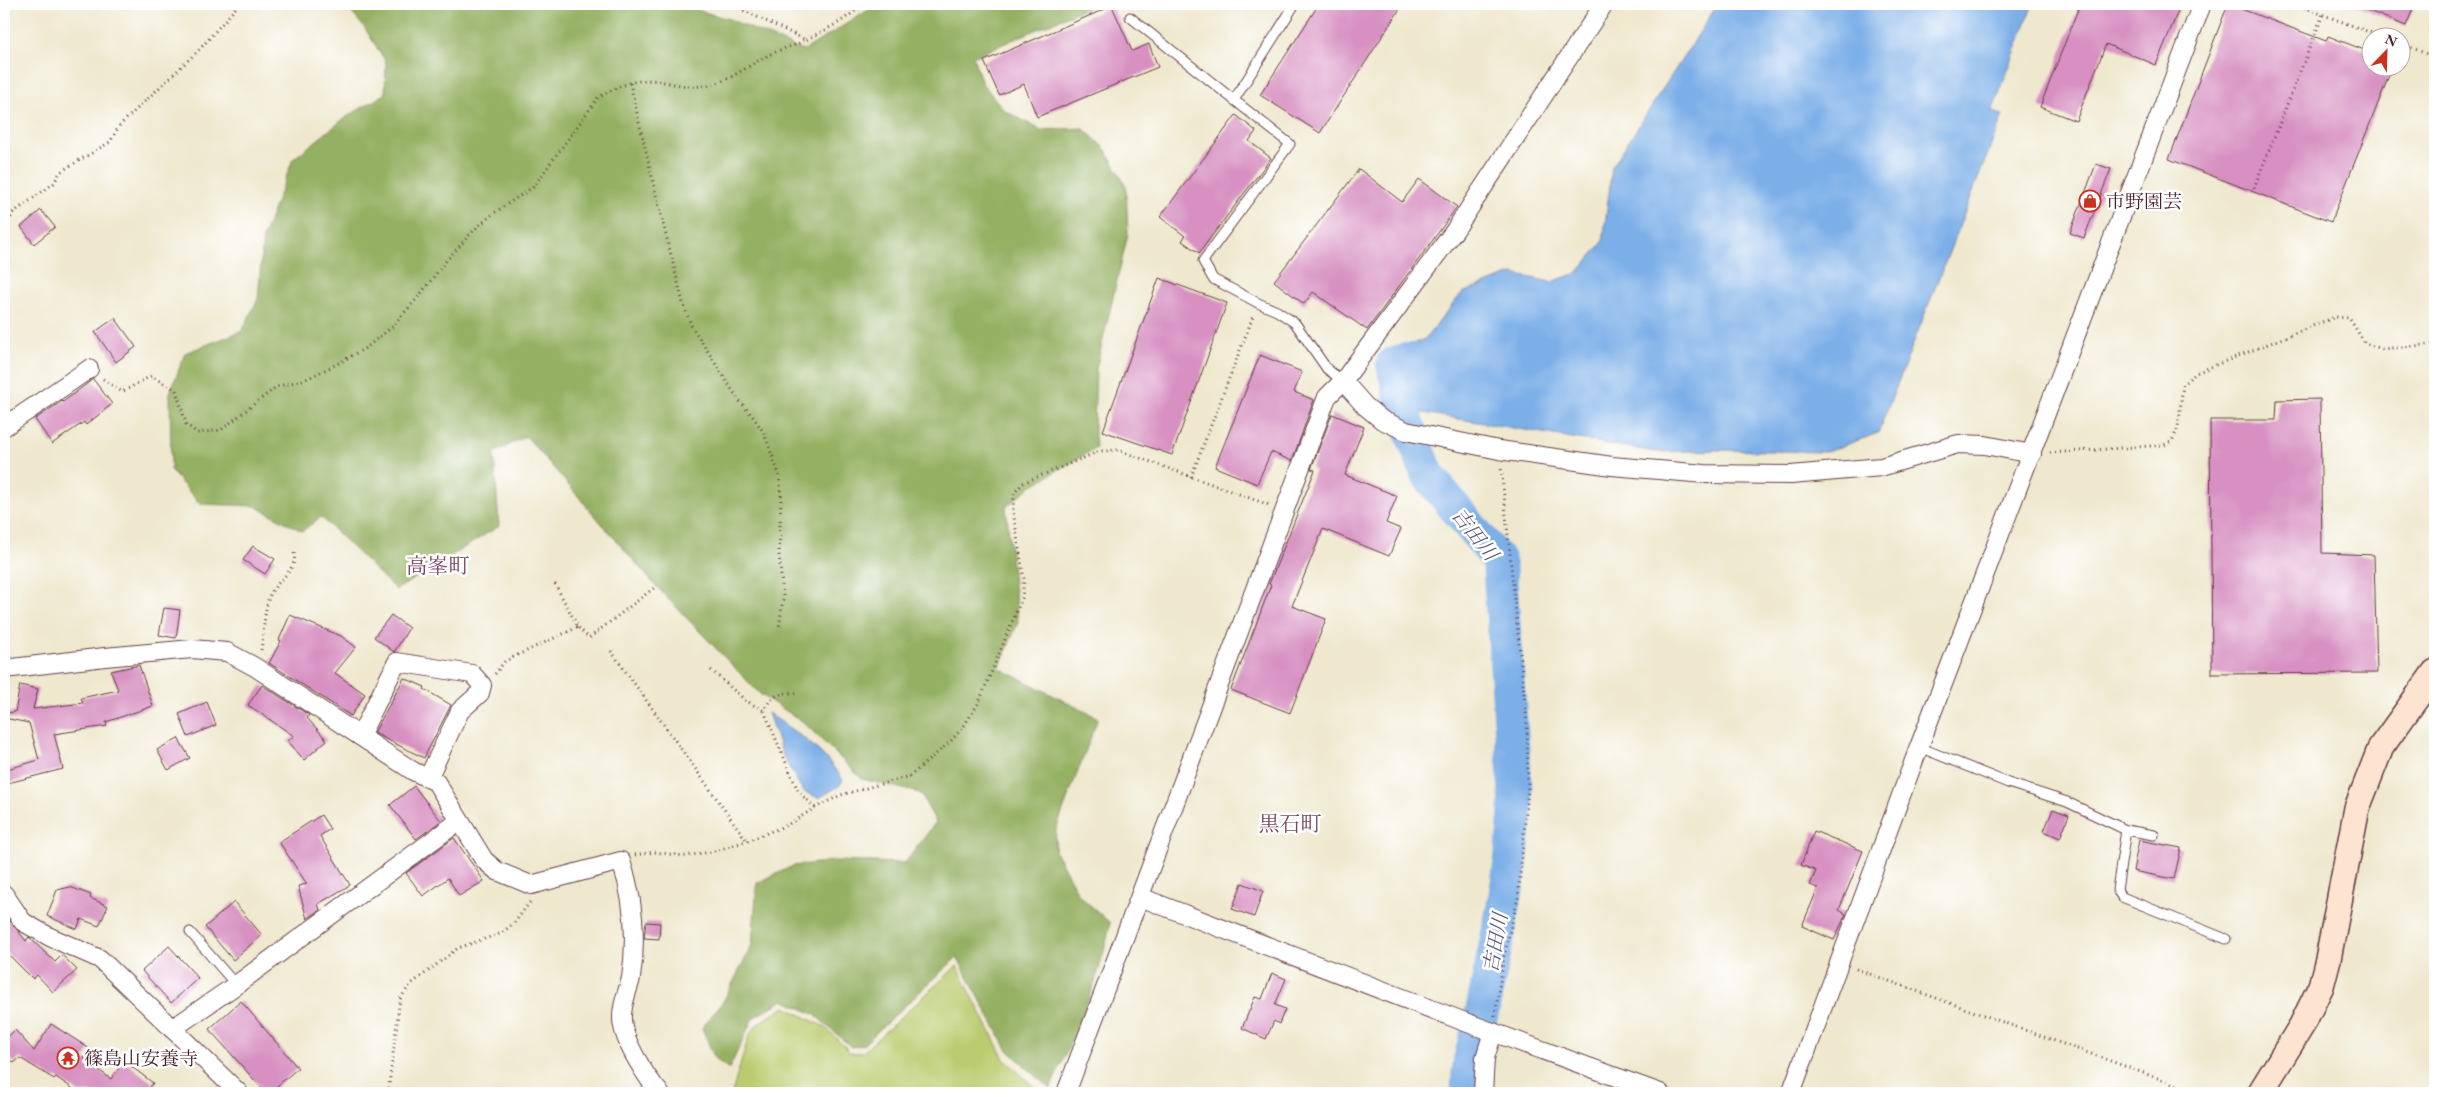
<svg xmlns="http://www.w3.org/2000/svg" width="2439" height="1097" viewBox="0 0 2439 1097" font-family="'EB Garamond','Noto Serif JP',serif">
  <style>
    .green { fill: #bbcc6f; stroke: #82764d }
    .forest { fill: #94b062; stroke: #6f6846 }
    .water { fill: #7bafe8; stroke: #62678a }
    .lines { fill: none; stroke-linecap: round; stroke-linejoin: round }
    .river { stroke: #7bafe8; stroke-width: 34 }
    .building { fill: #d790c1 }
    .lane-casing { stroke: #633d43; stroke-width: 11 }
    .street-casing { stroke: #633d43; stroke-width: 20 }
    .secondary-casing { stroke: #633d43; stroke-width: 28 }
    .path { stroke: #633d43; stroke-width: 3; stroke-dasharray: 1 4; stroke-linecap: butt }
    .lane { stroke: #fff; stroke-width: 9 }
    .street { stroke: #fff; stroke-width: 18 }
    .secondary { stroke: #fde4d0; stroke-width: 25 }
    .labels { text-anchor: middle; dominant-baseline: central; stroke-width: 5; stroke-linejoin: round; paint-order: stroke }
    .poi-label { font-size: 19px; fill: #4a1f2b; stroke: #fff; text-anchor: start }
    .water-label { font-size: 20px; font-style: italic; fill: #5e5977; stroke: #fff }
    .quarter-label { font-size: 21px; fill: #7b4760; stroke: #fff }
  </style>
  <rect width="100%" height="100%" fill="#fff"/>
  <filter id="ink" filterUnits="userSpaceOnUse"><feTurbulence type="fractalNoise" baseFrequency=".02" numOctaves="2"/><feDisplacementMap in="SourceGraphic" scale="10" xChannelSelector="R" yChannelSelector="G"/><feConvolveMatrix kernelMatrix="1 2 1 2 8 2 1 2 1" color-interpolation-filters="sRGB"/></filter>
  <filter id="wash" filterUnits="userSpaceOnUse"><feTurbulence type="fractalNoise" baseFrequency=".0096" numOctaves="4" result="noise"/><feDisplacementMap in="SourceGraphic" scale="20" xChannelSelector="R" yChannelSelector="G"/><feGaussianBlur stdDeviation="1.12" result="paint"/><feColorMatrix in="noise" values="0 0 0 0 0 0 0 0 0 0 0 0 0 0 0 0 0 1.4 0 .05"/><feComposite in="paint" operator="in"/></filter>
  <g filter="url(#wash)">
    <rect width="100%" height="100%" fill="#efe8ce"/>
    <polygon class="green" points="957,966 1004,1059 1033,1086 1030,1093 732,1093 749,1035 760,1022 785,1007 825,1027 851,1053 863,1052"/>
    <path class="forest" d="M344 4H675L729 19 803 51 878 4H1095L973 57 982 83 1005 111 1041 130 1083 128 1106 150 1126 186 1128 234 1096 369 1094 429 1096 448 1031 486 1006 507 1018 622 999 668 1098 718 1056 829 1055 851 1079 895 1110 923C1100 982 1074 1035 1050 1089L1007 1049 957 957 863 1045 851 1047 814 1014 783 1000 753 1018 729 1069 715 1059 702 1028 724 1000 752 945 757 883 793 866 834 861 905 863 936 822 920 793 862 779 802 721 761 695 655 585 526 436 494 453 499 526 396 590 321 517 302 531 255 506 200 504 171 471 170 393 185 353 242 331 258 299 263 237 293 159 345 118 385 94 386 62 364 27Z"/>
    <g class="water">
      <polygon points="1718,4 2033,4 1992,112 2003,115 1878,433 1826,452 1717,450 1656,452 1418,412 1398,352 1426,338 1462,293 1512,274 1551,282 1577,273 1603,242 1612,167"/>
      <path d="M768 713C799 735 821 747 843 780L839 786 819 798 803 791 784 758Z"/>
    </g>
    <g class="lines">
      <path class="river" d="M1446 360H1405L1393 364 1406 419 1428 475 1499 561 1516 799C1514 869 1497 938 1483 1007 1477 1038 1466 1061 1468 1093"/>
    </g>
    <g id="blocks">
      <g class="building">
        <polygon points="1319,4 1403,4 1320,133 1260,95"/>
        <polygon points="2080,4 2181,4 2156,65 2106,44 2076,121 2040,107"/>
        <polygon points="2228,4 2326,41 2328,36 2372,53 2372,68 2392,68 2331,222 2169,159"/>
        <polygon points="2352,4 2415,4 2406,26"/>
        <polygon points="1112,6 1132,51 1149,44 1158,67 1037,117 1024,84 999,95 984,61"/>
        <polygon points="1236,115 1256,131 1249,141 1271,158 1199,253 1182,241 1185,236 1160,217"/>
        <polygon points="2096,164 2111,169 2084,238 2070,233"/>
        <polygon points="1359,169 1402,202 1419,179 1457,207 1367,330 1313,292 1304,304 1274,281"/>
        <polygon points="41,210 55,227 34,244 21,227"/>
        <polygon points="1159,278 1227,303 1172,455 1103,431"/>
        <polygon points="115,318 136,347 116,362 95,332"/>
        <polygon points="1260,355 1302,372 1294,392 1314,400 1292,461 1271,452 1257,484 1215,467"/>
        <polygon points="93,379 112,404 86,425 84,422 52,444 35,419 62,401 63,402"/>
        <polygon points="2320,399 2322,553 2374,555 2377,673 2212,674 2210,420 2276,420 2277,400"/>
        <polygon points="1332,414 1364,427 1345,475 1397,496 1386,523 1401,529 1389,556 1323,529 1292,606 1326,619 1290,713 1231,690 1271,585 1269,584 1315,470 1311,469"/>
        <polygon points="253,546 275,559 265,574 243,560"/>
        <polygon points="164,608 180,610 176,638 159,635"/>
        <polygon points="290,615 341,636 356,647 335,673 365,694 351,716 269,663 281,641 279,640"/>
        <polygon points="391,615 409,628 394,652 374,637"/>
        <polygon points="139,665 153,706 106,722 107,726 54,734 63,769 4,784 4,770 39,760 29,723 4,718 4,713 15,712 20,685 38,689 33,709 83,703 81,698 118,690 111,671"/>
        <polygon points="404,678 425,687 424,689 451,705 424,758 374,733"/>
        <polygon points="262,685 309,715 307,718 327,740 304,760 288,741 294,736 248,705"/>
        <polygon points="207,702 216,725 188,737 179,714"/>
        <polygon points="178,738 190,758 168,770 157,750"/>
        <polygon points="414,786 441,821 416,839 390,805"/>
        <polygon points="2053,809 2069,815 2060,838 2044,831"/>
        <polygon points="321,815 330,829 320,836 350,885 318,904 320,910 307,919 298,886 307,884 279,842"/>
        <polygon points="1814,831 1863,851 1839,910 1846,914 1834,940 1802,926 1818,888 1810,885 1816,871 1801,865"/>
        <polygon points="454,838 484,881 459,896 448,878 423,896 406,873"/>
        <polygon points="2139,840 2181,848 2174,879 2133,871"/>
        <polygon points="1242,883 1263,891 1254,917 1232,909"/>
        <polygon points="70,887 91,895 90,898 108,906 99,926 81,919 77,929 47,916 57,890"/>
        <polygon points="234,902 262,935 233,960 205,927"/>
        <polygon points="4,913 26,941 29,937 31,939 55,962 62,955 77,970 53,992 37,975 33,979 4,950"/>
        <polygon points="646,922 660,923 659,939 644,938"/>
        <polygon points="169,946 198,978 171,1003 142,971"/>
        <polygon points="1272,973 1286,979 1275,1005 1285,1009 1279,1024 1274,1021 1266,1039 1242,1028 1255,997 1262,999"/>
        <polygon points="241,1001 298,1068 269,1093 266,1093 209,1029"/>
        <polygon points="51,1024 90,1049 84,1059 111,1079 124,1061 153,1083 145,1093 79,1093 56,1077 54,1079 20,1058 14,1063 4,1053 4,1040 15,1030 34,1051"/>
      </g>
    </g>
  </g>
  <g filter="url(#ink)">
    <use href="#blocks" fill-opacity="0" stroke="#633d43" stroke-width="1"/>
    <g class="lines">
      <g class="lane-casing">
        <g id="lane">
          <polyline points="1295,4 1234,100 1290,144 1203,261 1213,279 1258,303 1277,311 1295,323 1327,369 1343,381"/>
          <polyline points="1130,17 1234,100"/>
          <polyline points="1919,747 2008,783 2067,802 2126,830 2154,835"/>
          <polyline points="2126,830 2117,890 2122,897 2226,939"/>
          <polyline points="190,932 236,985"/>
        </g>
      </g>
      <g class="street-casing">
        <g id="street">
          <polyline points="1343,381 1365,406 1382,420 1406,431 1499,450 1612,466 1705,474 1791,475 1881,467 1958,444 1985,445 2032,454"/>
          <polyline points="4,427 89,369"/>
          <path d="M4 669 105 657 192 649 227 652 255 667 413 771 436 782 484 860 497 871 531 885 621 861C634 899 637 938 631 978 628 991 621 1005 622 1019 623 1041 646 1077 660 1093"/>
          <polyline points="360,736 397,662 472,674 482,685 480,693 460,711 428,778"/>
          <polyline points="4,894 23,922 50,937 100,959 239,1093"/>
          <polyline points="1140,897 1465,1022 1660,1093"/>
          <polyline points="172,1029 236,985 459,821"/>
          <polyline points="1066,1093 1327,397 1343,381 1455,230 1604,4"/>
          <polyline points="1483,1093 1485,1058 1493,1032"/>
          <polyline points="1791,1093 1919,747 2202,4"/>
        </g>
      </g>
      <g class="secondary-casing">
        <polyline id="secondary" points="2260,1093 2302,1025 2321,986 2328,959 2357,808 2381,747 2435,672"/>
      </g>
      <g class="path">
        <polyline points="730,4 806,40 840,22 865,4"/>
        <polyline points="2295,4 2385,38"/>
        <polyline points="2402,44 2435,57"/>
        <polyline points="630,83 658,203 683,303 691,325 738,399 754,418 764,433 779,474 781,497 779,554 783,596 779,629"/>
        <polyline points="2254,188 2323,14"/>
        <polyline points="4,231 13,213 54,183 60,172 110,142 120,125 200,49 239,4"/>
        <path d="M103 379 122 392 151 376 176 390 186 424 197 433 221 430 276 387 306 379 339 363 367 347 392 327 419 296 445 262 475 229 494 213 533 187 598 98C617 86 640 76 664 82 680 85 692 88 709 85 734 80 754 60 778 51 787 47 797 45 806 40"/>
        <polyline points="2050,453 2164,445 2172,441 2178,428 2183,384 2196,373 2335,317 2349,318 2365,343 2382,349 2435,344"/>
        <polyline points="1191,477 1254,314"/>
        <polyline points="555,584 578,627 589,638 654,588"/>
        <path d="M261 650C264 633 264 604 272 591 280 579 298 568 294 552"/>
        <polyline points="611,651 747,841"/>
        <polyline points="711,670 745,700 764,711"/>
        <polyline points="495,674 505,661 578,627"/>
        <path d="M796 693C780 692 770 696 764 711L798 791 815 808"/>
        <polyline points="635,855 654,852 685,856 711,852 747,841 787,825 815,808 841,795 910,776 950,742 964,726 979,702 1022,598 1024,579 1013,511 1014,493 1023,483 1100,451 1118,450 1269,505"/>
        <polyline points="1856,969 2199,1093"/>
        <polyline points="1495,1016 1504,956 1518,898 1528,790 1527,722 1501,466"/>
        <polyline points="388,1093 400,999 410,985 458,948 502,933 515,922 530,902"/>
      </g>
      <use href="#lane" class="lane"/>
      <use href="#street" class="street"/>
      <use href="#secondary" class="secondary"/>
    </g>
  </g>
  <defs>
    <g id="shop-ring" transform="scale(1.125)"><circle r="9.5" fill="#fff" stroke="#c8321e" stroke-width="1.5"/><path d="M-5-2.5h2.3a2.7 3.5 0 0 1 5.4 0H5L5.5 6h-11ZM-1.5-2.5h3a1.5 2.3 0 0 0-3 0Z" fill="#c8321e"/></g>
    <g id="temple-ring" transform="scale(1.125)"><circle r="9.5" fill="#fff" stroke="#c8321e" stroke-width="1.5"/><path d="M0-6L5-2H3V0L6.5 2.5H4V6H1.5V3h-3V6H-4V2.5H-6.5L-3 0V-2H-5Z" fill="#c8321e"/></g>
  </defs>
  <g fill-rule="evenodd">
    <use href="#shop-ring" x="2090" y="201"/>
    <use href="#temple-ring" x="68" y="1058"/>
  </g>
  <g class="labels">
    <g class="poi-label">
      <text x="2106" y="201">市野園芸</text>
      <text x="84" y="1058">篠島山安養寺</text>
    </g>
    <g class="water-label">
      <text transform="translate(1475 534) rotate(52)">吉田川</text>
      <text transform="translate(1495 943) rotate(-80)">吉田川</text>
    </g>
    <g class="quarter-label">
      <text x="438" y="565">高峯町</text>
      <text x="1290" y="823">黒石町</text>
    </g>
  </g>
  <rect width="2439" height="1097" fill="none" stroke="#fff" stroke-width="20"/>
  <g transform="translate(2386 52) rotate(23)"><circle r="24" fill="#ffffff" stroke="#b7a5aa"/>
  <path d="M0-4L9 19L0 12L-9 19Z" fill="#c8321e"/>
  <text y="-8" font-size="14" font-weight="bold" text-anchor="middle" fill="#4a1f2b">N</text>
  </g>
</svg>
